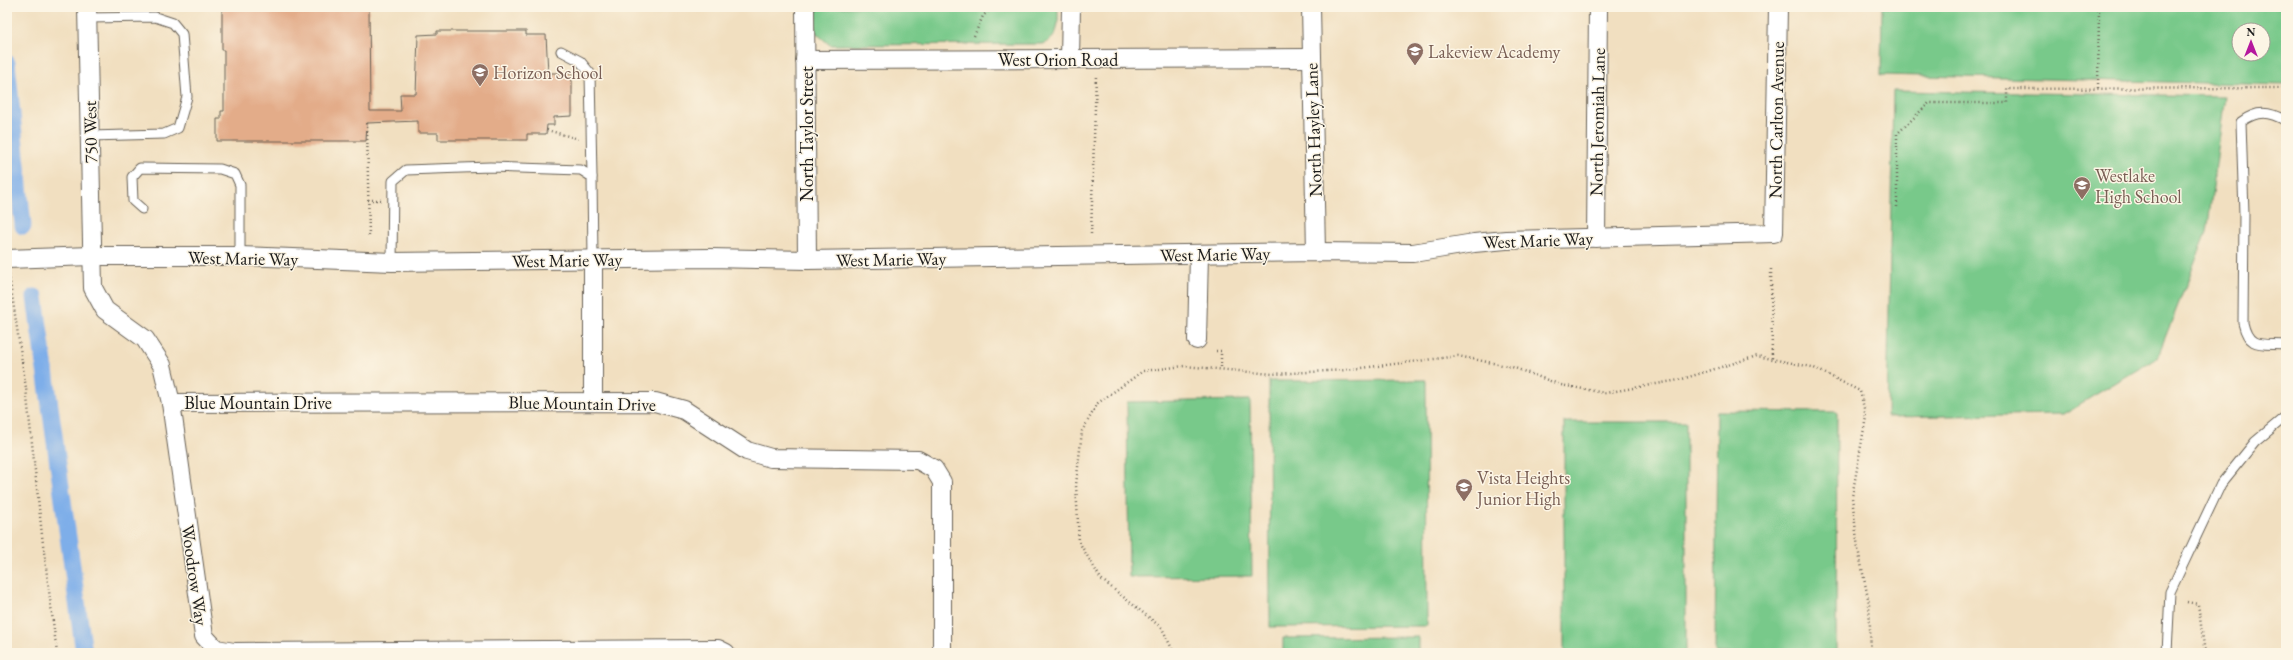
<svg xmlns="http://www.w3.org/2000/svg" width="2293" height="660" viewBox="0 0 2293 660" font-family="'EB Garamond',serif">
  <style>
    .green { fill: #78c98a; stroke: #4a7253; fill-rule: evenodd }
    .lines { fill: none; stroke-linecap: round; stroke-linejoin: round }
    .canal { stroke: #7eaee9; stroke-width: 17 }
    .building { fill: #e3ac89 }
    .lane-casing { stroke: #676055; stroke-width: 11 }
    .street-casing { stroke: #676055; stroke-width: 20 }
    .path { stroke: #676055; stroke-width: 2.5; stroke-dasharray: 1 3; stroke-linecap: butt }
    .lane { stroke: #fff; stroke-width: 9 }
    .street { stroke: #fff; stroke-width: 18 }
    .labels { text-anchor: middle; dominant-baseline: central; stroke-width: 3; stroke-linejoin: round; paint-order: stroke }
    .education-label { font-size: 18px; fill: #785e54; stroke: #fcf5e5; text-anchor: start }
    .street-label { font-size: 18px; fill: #1c1c1c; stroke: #fcf5e5 }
  </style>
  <rect width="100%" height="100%" fill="#fcf5e5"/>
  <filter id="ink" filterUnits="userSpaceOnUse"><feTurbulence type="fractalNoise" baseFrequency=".025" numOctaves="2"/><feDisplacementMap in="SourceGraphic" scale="8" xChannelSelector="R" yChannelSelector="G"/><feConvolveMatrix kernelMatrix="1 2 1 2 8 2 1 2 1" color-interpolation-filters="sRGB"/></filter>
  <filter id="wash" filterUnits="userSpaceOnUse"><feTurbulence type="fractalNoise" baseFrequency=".012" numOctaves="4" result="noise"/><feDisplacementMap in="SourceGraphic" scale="16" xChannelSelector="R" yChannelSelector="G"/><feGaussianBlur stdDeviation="0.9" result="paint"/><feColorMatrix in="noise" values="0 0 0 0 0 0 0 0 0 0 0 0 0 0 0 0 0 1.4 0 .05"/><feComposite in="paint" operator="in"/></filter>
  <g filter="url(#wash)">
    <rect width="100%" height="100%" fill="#f1dfc0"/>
    <g class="green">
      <path d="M812 7H1058C1058 22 1060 38 1043 44L830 45 815 32Z"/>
      <path d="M1882 7H2286V85L1881 75ZM2239 30H2263V54H2239Z"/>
      <polygon points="1893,91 2225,96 2207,232 2157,358 2063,414 1887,417"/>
      <polygon points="1426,380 1427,626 1270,627 1269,381"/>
      <polygon points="1250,400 1252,576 1129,577 1127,402"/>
      <polygon points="1717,411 1837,412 1836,653 1715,653"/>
      <rect x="1564" y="422" width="122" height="231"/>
      <polygon points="1418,637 1418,653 1283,653 1283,638"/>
    </g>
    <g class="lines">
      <g class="canal">
        <polyline points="7,63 23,226"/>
        <polyline points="35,297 84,653"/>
      </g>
    </g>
    <g id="blocks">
      <polygon class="building" points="222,7 369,7 370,111 401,111 400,94 416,94 418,35 437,34 437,31 526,31 526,35 546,35 548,73 572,73 572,116 554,117 554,125 547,125 546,134 527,134 527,140 438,140 438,133 418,133 418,121 367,123 366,141 217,141 217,119 221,119 221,111 224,111 224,50 222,50"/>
    </g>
  </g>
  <g filter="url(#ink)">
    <use href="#blocks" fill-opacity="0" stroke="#676055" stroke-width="1"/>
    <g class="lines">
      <g class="lane-casing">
        <g id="lane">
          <polyline points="87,18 155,17 173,23 182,34 187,97 178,128 164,134 90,136"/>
          <polyline points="561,51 580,61 590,73 592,177"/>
          <path d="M2286 121C2269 111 2257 110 2241 122L2244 214 2243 323C2249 350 2262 343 2286 345"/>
          <polyline points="142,209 133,201 132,177 140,168 220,169 235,174 240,185 240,256"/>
          <polyline points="392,262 393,181 406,170 490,167 581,170 592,177 593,260"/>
          <polyline points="2167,653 2170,592 2221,484 2255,442 2286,416"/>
        </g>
      </g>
      <g class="street-casing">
        <g id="street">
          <polyline points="87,7 93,288 105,310 145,339 162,365 171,403 204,636 216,649 234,652 718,649 726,653"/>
          <polyline points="805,7 807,260"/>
          <polyline points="1311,7 1316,252"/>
          <polyline points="1070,59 1071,7"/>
          <polyline points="805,60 1311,58"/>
          <polyline points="1596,238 1598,7"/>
          <polyline points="7,259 91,256 240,256 392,262 710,258 807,260 1316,252 1413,253 1474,243 1506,240 1774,233 1778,7"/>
          <polyline points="593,260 593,401"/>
          <polyline points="1197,340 1199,254"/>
          <polyline points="171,403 655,402 684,410 747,451 771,458 918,460 934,469 942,482 942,653"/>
        </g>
      </g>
      <g class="path">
        <polyline points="974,36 983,16 992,7"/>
        <polyline points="2098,88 2099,7"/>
        <polyline points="367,123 369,239"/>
        <polyline points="547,130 579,139"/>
        <polyline points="368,200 381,200"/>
        <polyline points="1897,207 1897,134 1929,103 2007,103 2007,89 2286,88"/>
        <polyline points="7,234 7,235"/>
        <polyline points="1091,234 1096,75"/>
        <polyline points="1771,269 1772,359"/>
        <polyline points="9,275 26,388 43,544 57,653"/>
        <polyline points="1216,351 1221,351 1221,369"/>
        <polyline points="2283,559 2286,560"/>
        <polyline points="2187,602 2198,604 2205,653"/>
        <polyline points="1174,653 1162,628 1101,579 1079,542 1076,485 1082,431 1098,403 1143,371 1184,366 1272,374 1346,370 1458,356 1512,367 1561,385 1605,393 1679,380 1757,356 1812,367 1860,391 1866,417 1852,497 1858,549 1869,603 1871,653"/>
      </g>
      <use href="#lane" class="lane"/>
      <use href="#street" class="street"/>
    </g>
  </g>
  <defs>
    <g id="school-pin" transform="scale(0.9)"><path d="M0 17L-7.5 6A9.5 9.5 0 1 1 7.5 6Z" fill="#8d6e63" stroke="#fcf5e5"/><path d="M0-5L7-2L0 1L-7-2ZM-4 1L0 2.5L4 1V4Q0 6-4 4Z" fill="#fff"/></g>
  </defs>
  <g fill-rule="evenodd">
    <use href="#school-pin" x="1415" y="51"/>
    <use href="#school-pin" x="480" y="72"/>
    <use href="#school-pin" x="2082" y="185"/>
    <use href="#school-pin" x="1464" y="487"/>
  </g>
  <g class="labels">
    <g class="education-label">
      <text x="1428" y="51">Lakeview Academy</text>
      <text x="493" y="72">Horizon School</text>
      <text x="2095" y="175">Westlake<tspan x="2095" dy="21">High School</tspan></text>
      <text x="1477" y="477">Vista Heights<tspan x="1477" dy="21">Junior High</tspan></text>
    </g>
    <g class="street-label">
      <text x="1058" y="59">West Orion Road</text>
      <text transform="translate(1776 120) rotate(-89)">North Carlton Avenue</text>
      <text transform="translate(1597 122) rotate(-89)">North Jeromiah Lane</text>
      <text transform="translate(1313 130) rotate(-92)">North Hayley Lane</text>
      <text transform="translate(90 132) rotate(-91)">750 West</text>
      <text transform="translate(806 134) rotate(-90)">North Taylor Street</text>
      <text transform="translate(1538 240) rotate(-2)">West Marie Way</text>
      <text transform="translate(1215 254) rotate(-1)">West Marie Way</text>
      <text transform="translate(243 258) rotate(1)">West Marie Way</text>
      <text transform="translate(891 259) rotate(-1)">West Marie Way</text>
      <text transform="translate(567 260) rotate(-1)">West Marie Way</text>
      <text x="258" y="402">Blue Mountain Drive</text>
      <text transform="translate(582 403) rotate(1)">Blue Mountain Drive</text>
      <text transform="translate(195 575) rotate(82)">Woodrow Way</text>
    </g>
  </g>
  <rect width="2293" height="660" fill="none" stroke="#fcf5e5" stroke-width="24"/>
  <g transform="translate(2251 42)"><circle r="19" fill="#fcf5e5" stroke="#a29e95"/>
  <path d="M0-3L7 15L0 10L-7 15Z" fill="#b5179e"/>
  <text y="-6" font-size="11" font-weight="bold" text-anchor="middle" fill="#1c1c1c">N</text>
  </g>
</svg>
